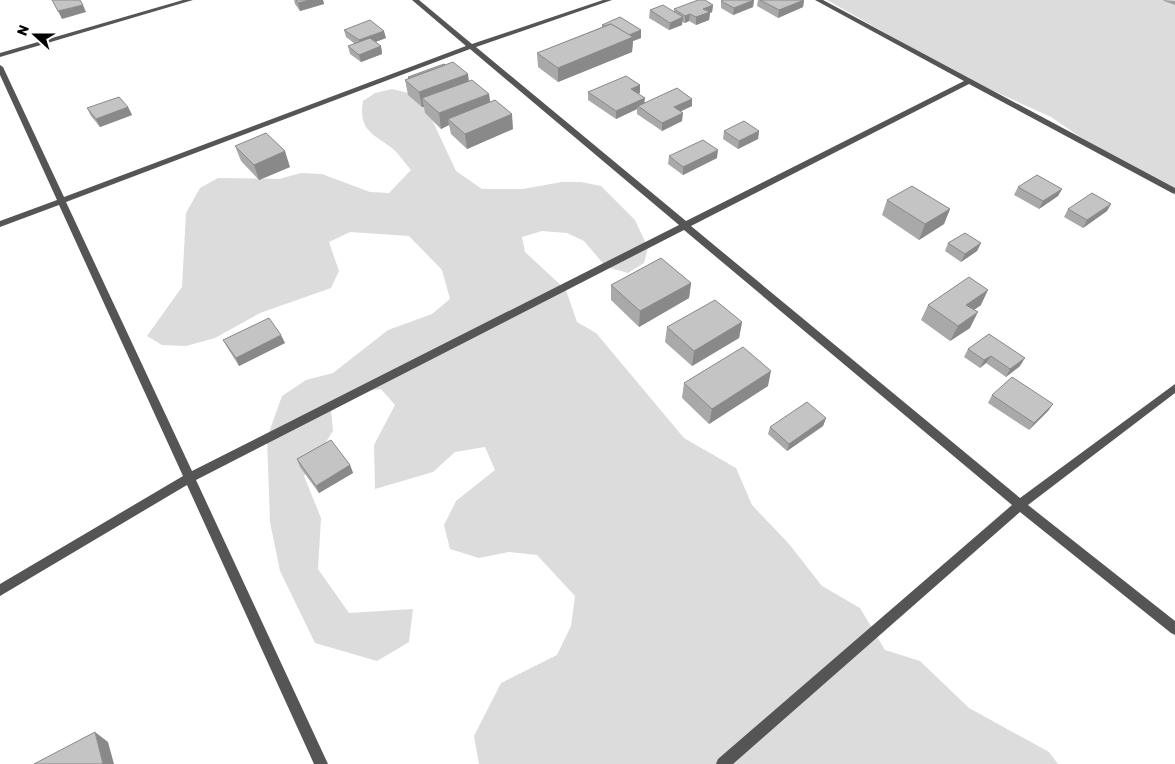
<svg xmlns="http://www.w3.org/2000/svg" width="1175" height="764" viewBox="0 0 1175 764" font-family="Rubik,sans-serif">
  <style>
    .green { fill: #dcdcdc }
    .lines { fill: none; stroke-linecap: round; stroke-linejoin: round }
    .stream { fill: #a3a3a3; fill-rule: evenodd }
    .minor { fill: #555; fill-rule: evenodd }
    .wall { fill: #a9a9a9 }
    .shaded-wall { fill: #898989 }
    .building { fill: #c4c4c4; stroke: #898989 }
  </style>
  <rect width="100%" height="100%" fill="#fff"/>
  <g class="green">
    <polygon points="827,0 1175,0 1175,190 1111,158 1051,117 965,78"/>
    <path d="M392 89 421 96 456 171 482 189H523L562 182H581L601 186 635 220 648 248 644 263 628 273 606 267 584 241 567 233 542 231 522 237 525 252 566 290 577 322 596 333 684 438 736 468 752 505 789 544 822 586 860 608 885 650 920 661 969 708 1049 752 1058 764H479L474 736 501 683 557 655 571 626 575 596 537 555 509 552 479 558 450 549 444 525 456 501 495 470 485 447 455 452 433 472 375 489 374 445 395 405 381 389 349 393 331 410 333 431 304 476 321 518 318 569 349 613 413 609 409 642 377 661 315 643 280 571 270 522 267 438 282 396 306 380 333 373 388 330 432 314 450 299 442 270 409 236 350 232 329 242 339 271 331 288 260 313 215 338 186 346 162 345 147 336 182 287 186 213 200 188 218 178 279 179 301 173 322 174 370 192 389 193 411 170C405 163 399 154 392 148 373 134 358 130 363 101L375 93Z"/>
  </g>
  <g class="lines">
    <polygon class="stream" points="1163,0 1175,1 1175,5 1164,1"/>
    <g class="minor">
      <polygon points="183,0 193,0 0,57 0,53"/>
      <path d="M412 0H419L472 44 603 0H612L476 47 686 221 964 81 815 0H823L1175 188V194L1172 193 969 84 691 226 1020 498 1175 384V393L1028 505 1175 621V635L1171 633 1020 512 733 764H716L718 759 1012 505 684 230 196 480 328 764H314L187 485 0 596V584L183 476 59 205 0 227V221L57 200 0 75V65L3 67 64 197 466 46ZM470 49 679 225 192 471 66 202Z"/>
    </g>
  </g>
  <g class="wall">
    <polygon points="294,0 323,0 324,4 300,11 295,4"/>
    <polygon points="754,0 753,7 733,15 721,8 721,1"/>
    <polygon points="758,0 804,0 803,7 778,18 757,6"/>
    <polygon points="713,5 712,12 710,13 709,20 696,25 689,21 685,23 682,22 682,25 669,30 649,18 650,10 674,12 674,9"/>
    <polygon points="602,25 641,30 641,38 633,41 632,52 558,82 538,67 537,53 602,27"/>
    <polygon points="344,30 386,38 375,42 381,46 382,54 361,62 350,54 348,46 355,44 346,37"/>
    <polygon points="408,77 469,81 489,94 490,102 513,129 467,149 451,134 449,125 441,129 425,113 424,107 422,107 408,95 405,80 408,79"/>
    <polygon points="640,85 640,93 638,94 645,103 692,99 692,106 681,111 682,121 662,131 637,114 637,109 616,119 588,100 588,92"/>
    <polygon points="128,107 132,115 100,127 91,116 87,108"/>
    <polygon points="724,131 759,131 758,139 738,149 723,139"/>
    <polygon points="235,146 290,167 259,180 241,161"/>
    <polygon points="669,156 717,158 683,175 668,164"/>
    <polygon points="1018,187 1062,189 1058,196 1039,209 1014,195"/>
    <polygon points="887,200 950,209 944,224 919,240 882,215"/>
    <polygon points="1111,204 1107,211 1083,228 1064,217 1068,209"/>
    <polygon points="948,243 981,243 977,251 961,262 945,251"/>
    <polygon points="691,283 689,298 639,327 611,300 611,285"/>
    <polygon points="928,305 981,305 974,310 970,328 950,341 921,320"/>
    <polygon points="742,322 739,338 692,366 665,342 667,327"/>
    <polygon points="989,334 1020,366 1006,377 986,363 980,368 964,357 968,349"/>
    <polygon points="223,340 285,343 239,366 227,347"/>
    <polygon points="684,383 768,386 709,424 682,398"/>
    <polygon points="992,395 1053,404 1048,411 1029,430 988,403"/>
    <polygon points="826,418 823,426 787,451 768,434 770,427"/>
    <polygon points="297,459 350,465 353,473 319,493 300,467"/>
  </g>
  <g class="shaded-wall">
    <polygon points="310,0 323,0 324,4 300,11 298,3"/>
    <polygon points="754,0 753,7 733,15 734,8"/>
    <polygon points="804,0 803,7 778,18 779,10"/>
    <polygon points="83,5 86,12 62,19 58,11"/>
    <polygon points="713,5 712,12 710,13 709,20 696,25 696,17 703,9"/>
    <polygon points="690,14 689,21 685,23 685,16"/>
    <polygon points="683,17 682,25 669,30 670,23"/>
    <polygon points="641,30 641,38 633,41 632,52 558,82 558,68 622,38"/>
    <polygon points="384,31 386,38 360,48 359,40"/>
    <polygon points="381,46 382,54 361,62 359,55"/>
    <polygon points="468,74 470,89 422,98 424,107 422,107 419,92"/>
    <polygon points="640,85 640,93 631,97 631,89"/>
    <polygon points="489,94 491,109 448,119 449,125 441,129 439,113"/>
    <polygon points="645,98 644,106 638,106 637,109 616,119 616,111"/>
    <polygon points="692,99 692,106 673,115 674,107"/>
    <polygon points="128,107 132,115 100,127 96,119"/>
    <polygon points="683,113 682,121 662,131 662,123"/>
    <polygon points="512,114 513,129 467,149 465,134"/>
    <polygon points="759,131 758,139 738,149 739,141"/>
    <polygon points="718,150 717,158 683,175 683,167"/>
    <polygon points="285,151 290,167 259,180 254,165"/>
    <polygon points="1062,189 1058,196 1039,209 1043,201"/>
    <polygon points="1111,204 1107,211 1083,228 1087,220"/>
    <polygon points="950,209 944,224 919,240 925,224"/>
    <polygon points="981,243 977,251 961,262 965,254"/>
    <polygon points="691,283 689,298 639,327 640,311"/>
    <polygon points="988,290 981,305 959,320 966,305"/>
    <polygon points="978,312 970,328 950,341 958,326"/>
    <polygon points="742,322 739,338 692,366 694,351"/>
    <polygon points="281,335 285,343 239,366 236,358"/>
    <polygon points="991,356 986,363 980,368 984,360"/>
    <polygon points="1025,358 1020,366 1006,377 1010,369"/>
    <polygon points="771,371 768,386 709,424 712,409"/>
    <polygon points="1053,404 1048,411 1029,430 1034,423"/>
    <polygon points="826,418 823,426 787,451 789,444"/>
    <polygon points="350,465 353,473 319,493 316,486"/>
    <polygon points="95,732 108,742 114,764 103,764"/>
  </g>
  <g class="building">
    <polygon points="52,0 80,0 83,5 58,11"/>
    <polygon points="296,0 310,0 298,3"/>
    <polygon points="698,0 705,0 713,5 703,9 710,12 696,17 690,14 685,16 674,9"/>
    <polygon points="723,0 754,0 734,8 721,1"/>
    <polygon points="760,0 804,0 779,10"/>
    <polygon points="663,5 683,17 670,23 650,10"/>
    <polygon points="620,17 641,30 629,35 611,24 604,26 602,25"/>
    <polygon points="370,20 384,31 359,40 344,30"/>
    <polygon points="611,24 633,37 558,68 537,53"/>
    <polygon points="370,38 381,46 359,55 348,46"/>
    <polygon points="453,62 468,74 419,92 405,80"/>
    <polygon points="444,64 445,65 409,78 408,77"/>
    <polygon points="626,76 640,85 631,89 645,98 616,111 588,92"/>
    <polygon points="472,80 489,94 439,113 422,98"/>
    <polygon points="677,88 692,99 674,107 683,113 662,123 638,106"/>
    <polygon points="119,97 128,107 96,119 87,108"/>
    <polygon points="495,100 512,114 465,134 448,119"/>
    <polygon points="744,121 759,131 739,141 724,131"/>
    <polygon points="266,133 285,151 254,165 235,146"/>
    <polygon points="703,140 718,150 683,167 669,156"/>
    <polygon points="1037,175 1062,189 1043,201 1018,187"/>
    <polygon points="912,186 950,209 925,224 887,200"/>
    <polygon points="1092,193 1111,204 1087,220 1068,209"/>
    <polygon points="965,233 981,243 965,254 948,243"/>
    <polygon points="661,258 691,283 640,311 611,285"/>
    <polygon points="969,277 988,290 966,305 978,312 958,326 928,305"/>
    <polygon points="715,300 742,322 694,351 667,327"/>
    <polygon points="269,318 281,335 236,358 223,340"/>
    <polygon points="989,334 1025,358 1010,369 991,356 984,360 968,349"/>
    <polygon points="743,347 771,371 712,409 684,383"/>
    <polygon points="1012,377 1053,404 1034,423 992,395"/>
    <polygon points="807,402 826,418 789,444 770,427"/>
    <polygon points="331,440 350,465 316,486 297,459"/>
    <polygon points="95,732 103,764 34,764"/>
  </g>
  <g transform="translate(35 35) rotate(291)" stroke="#ffffff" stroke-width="4" paint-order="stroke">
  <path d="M0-4L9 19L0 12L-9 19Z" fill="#000000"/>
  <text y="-8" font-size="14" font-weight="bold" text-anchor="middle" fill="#000000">N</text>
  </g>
</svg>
